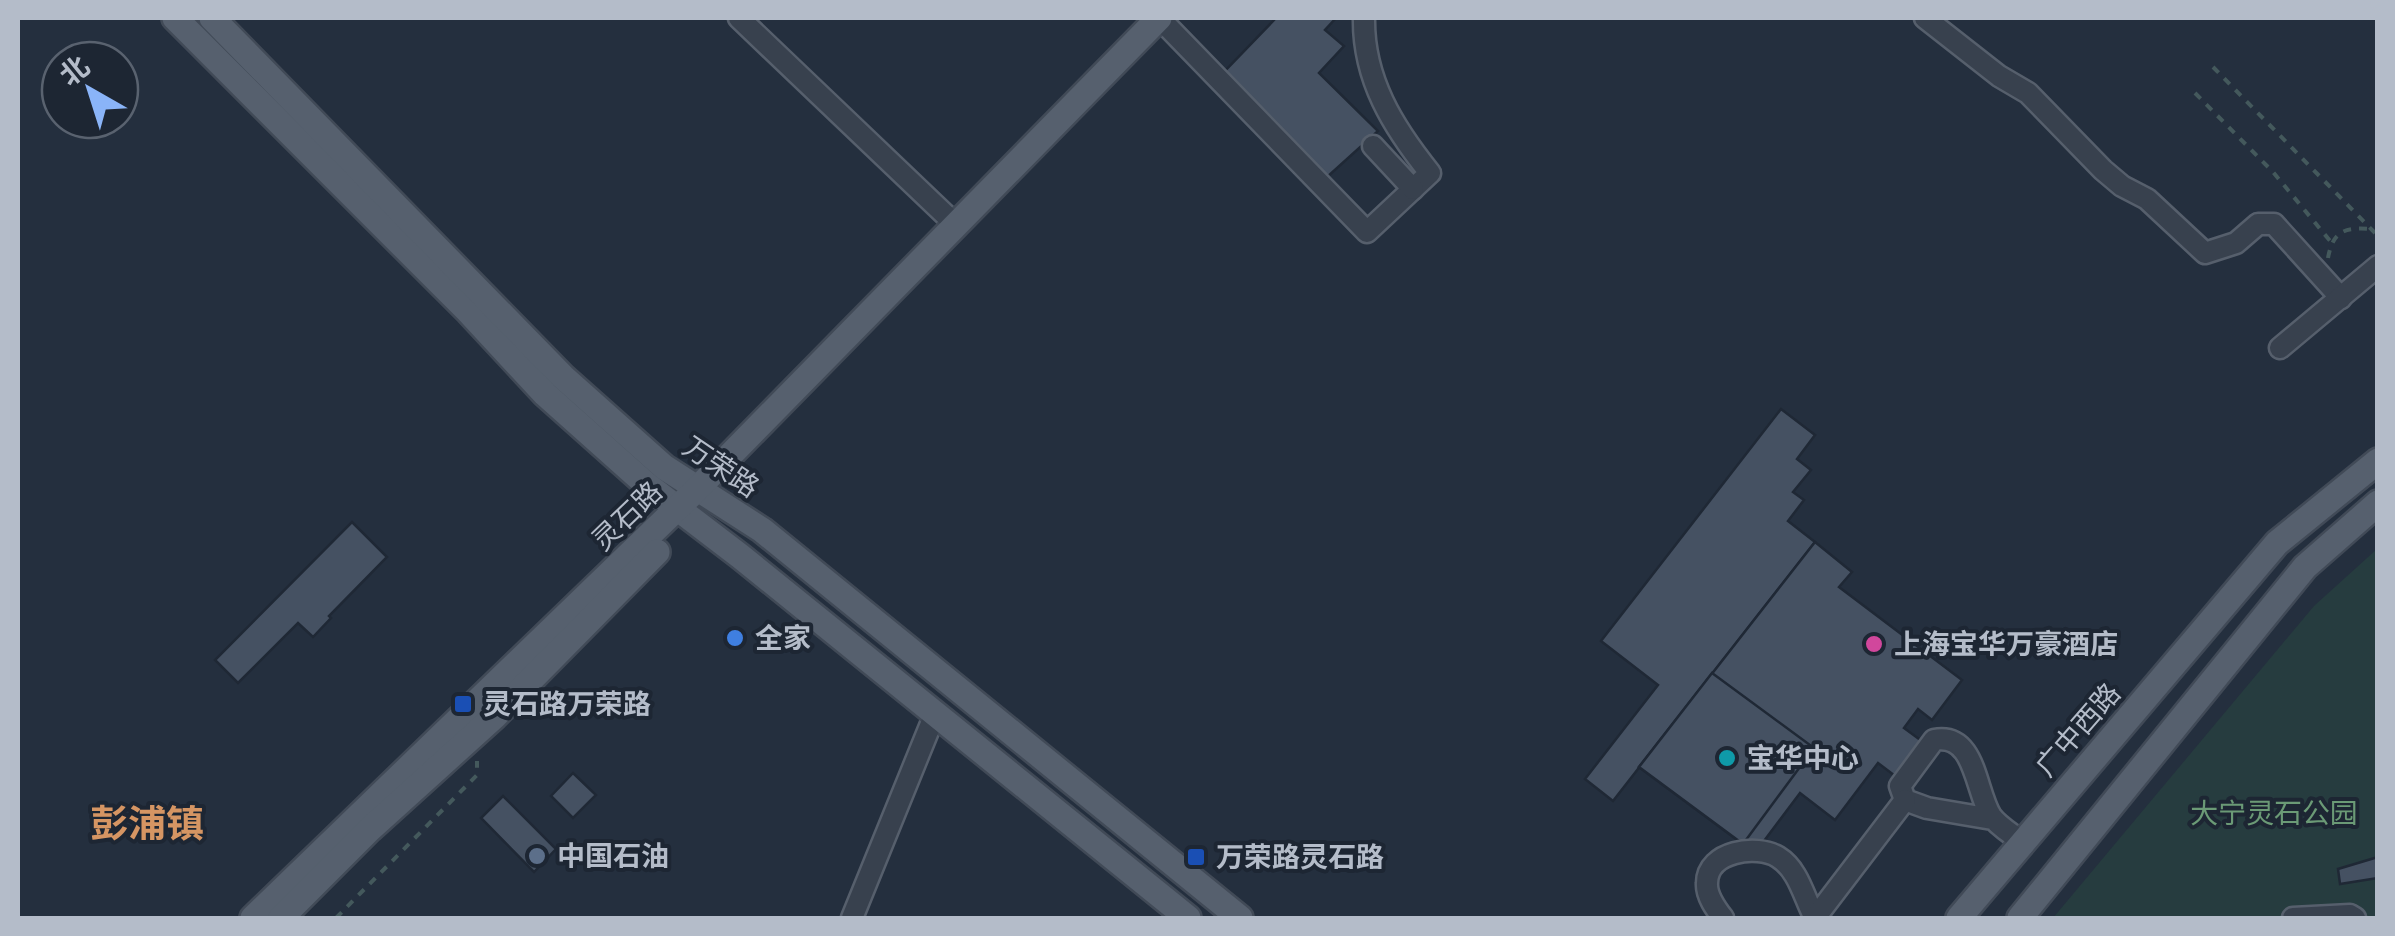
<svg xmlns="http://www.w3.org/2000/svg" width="2395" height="936" viewBox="0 0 2395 936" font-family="Roboto,'Noto Sans SC',sans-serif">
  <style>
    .green { fill: #263c3f }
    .building { fill: #455162; stroke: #1f2835; stroke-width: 2.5 }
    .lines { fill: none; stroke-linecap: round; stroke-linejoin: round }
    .minor-casing { stroke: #565f6c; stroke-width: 25 }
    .major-casing { stroke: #414a57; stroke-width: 30 }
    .path { stroke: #44595c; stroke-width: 4; stroke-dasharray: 8 8; stroke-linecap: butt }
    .minor { stroke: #38414e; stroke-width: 20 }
    .major { stroke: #56606e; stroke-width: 25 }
    .shop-dot { fill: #3f7fe0; stroke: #1d2633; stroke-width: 4 }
    .hotel-dot { fill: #d1479c; stroke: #1d2633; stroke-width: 4 }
    .transit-dot { fill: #1a4fb4; stroke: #1d2633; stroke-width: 4 }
    .culture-dot { fill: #0f9aa8; stroke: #1d2633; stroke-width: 4 }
    .service-dot { fill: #5c6f8a; stroke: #1d2633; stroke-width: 4 }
    .labels { text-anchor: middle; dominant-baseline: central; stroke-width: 8; stroke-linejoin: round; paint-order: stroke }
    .street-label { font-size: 28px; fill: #b4bcc9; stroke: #1d2633 }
    .poi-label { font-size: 28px; font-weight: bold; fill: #b4bcc9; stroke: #1d2633; text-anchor: start }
    .park-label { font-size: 28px; fill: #6b9a76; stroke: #1d2633 }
    .district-label { font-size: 38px; font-weight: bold; fill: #d59563; stroke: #1d2633 }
  </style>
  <rect width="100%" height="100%" fill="#242f3e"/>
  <polygon class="green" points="2377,549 2377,918 2053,918 2314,606"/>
  <g class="building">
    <polygon points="1276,18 1336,18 1325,30 1344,46 1319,73 1378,131 1326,178 1224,72"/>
    <polygon points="1781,409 1815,435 1797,459 1811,470 1793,492 1804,500 1788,521 1815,542 1613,801 1585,779 1658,685 1601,641"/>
    <polygon points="352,522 387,557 329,616 331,618 313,637 298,623 238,683 215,660"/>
    <polygon points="1815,542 1852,572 1839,587 1962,680 1932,720 1918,709 1904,728 1938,753 1911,788 1878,763 1835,820 1800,793 1755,853 1639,767"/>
    <polygon points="1712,673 1814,748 1743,844 1639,767"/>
    <polygon points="573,773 596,795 573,818 551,796"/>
    <polygon points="503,796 556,849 534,872 481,818"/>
    <polygon points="2378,857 2378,878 2340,884 2338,869"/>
  </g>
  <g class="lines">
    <g class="minor-casing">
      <g id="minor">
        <polyline points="739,18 957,226"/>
        <polyline points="1925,18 1999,76 2028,93 2103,170 2122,186 2147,199 2205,253 2236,243 2258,224 2274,224 2341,298"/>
        <path d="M1168 27 1367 232 1430 173C1393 127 1363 79 1364 18"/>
        <polyline points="1373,146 1413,189"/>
        <polyline points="2280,348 2378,266"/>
        <path d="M1992 819 1927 808 1905 800 1900 786 1934 740C1976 732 1975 791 1991 816 1998 826 2012 834 2022 842"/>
        <polyline points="852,918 935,714"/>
        <path d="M1723 918C1716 909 1706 896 1707 883 1707 851 1757 844 1778 857 1799 870 1804 898 1815 918"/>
        <polyline points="1815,918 1905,800"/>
        <polyline points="2293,918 2350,915 2355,918"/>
      </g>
    </g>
    <g class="major-casing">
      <g id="major">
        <polyline points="175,18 469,312 545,394 647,485 740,556 1188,918"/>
        <polyline points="212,18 563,377 664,467 762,530 1240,918"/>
        <polyline points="253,918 697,489 1159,18"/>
        <polyline points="281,918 370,829 495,716 657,552"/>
        <polyline points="1959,918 2277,543 2378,461"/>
        <polyline points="2020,918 2305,567 2378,503"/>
      </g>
    </g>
    <g class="path">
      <polyline points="2213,67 2378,236"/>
      <polyline points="2195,93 2273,172 2331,242"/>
      <path d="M2328 258C2333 231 2344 227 2371 229"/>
      <polyline points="336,918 477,775 477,761"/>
    </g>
    <use href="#minor" class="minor"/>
    <use href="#major" class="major"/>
  </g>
  <circle class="shop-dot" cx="735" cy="638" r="10"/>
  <circle class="hotel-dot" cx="1874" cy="644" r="10"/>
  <g class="transit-dot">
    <rect x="453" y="694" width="20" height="20" rx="5"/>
    <rect x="1186" y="847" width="20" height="20" rx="5"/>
  </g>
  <circle class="culture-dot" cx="1727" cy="758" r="10"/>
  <circle class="service-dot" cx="537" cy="856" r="10"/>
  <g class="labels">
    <g class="street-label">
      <text transform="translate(721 467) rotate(34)">万荣路</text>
      <text transform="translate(627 516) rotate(-44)">灵石路</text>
      <text transform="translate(2078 730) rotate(-49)">广中西路</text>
    </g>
    <g class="poi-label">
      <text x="755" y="638">全家</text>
      <text x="1894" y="644">上海宝华万豪酒店</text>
      <text x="483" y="704">灵石路万荣路</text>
      <text x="1747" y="758">宝华中心</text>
      <text x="557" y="856">中国石油</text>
      <text x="1216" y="857">万荣路灵石路</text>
    </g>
    <g class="park-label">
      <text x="2274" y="813">大宁灵石公园</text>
    </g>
    <g class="district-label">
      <text x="147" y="824">彭浦镇</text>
    </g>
  </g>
  <rect width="2395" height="936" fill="none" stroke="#b4bcc9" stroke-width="40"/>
  <g transform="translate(90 90) rotate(321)"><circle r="48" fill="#1d2633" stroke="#59626f" stroke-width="2.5"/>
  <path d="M0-8L18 38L0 25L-18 38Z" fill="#8ab4f8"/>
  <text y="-15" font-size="28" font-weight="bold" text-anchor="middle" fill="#b4bcc9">北</text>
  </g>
</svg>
